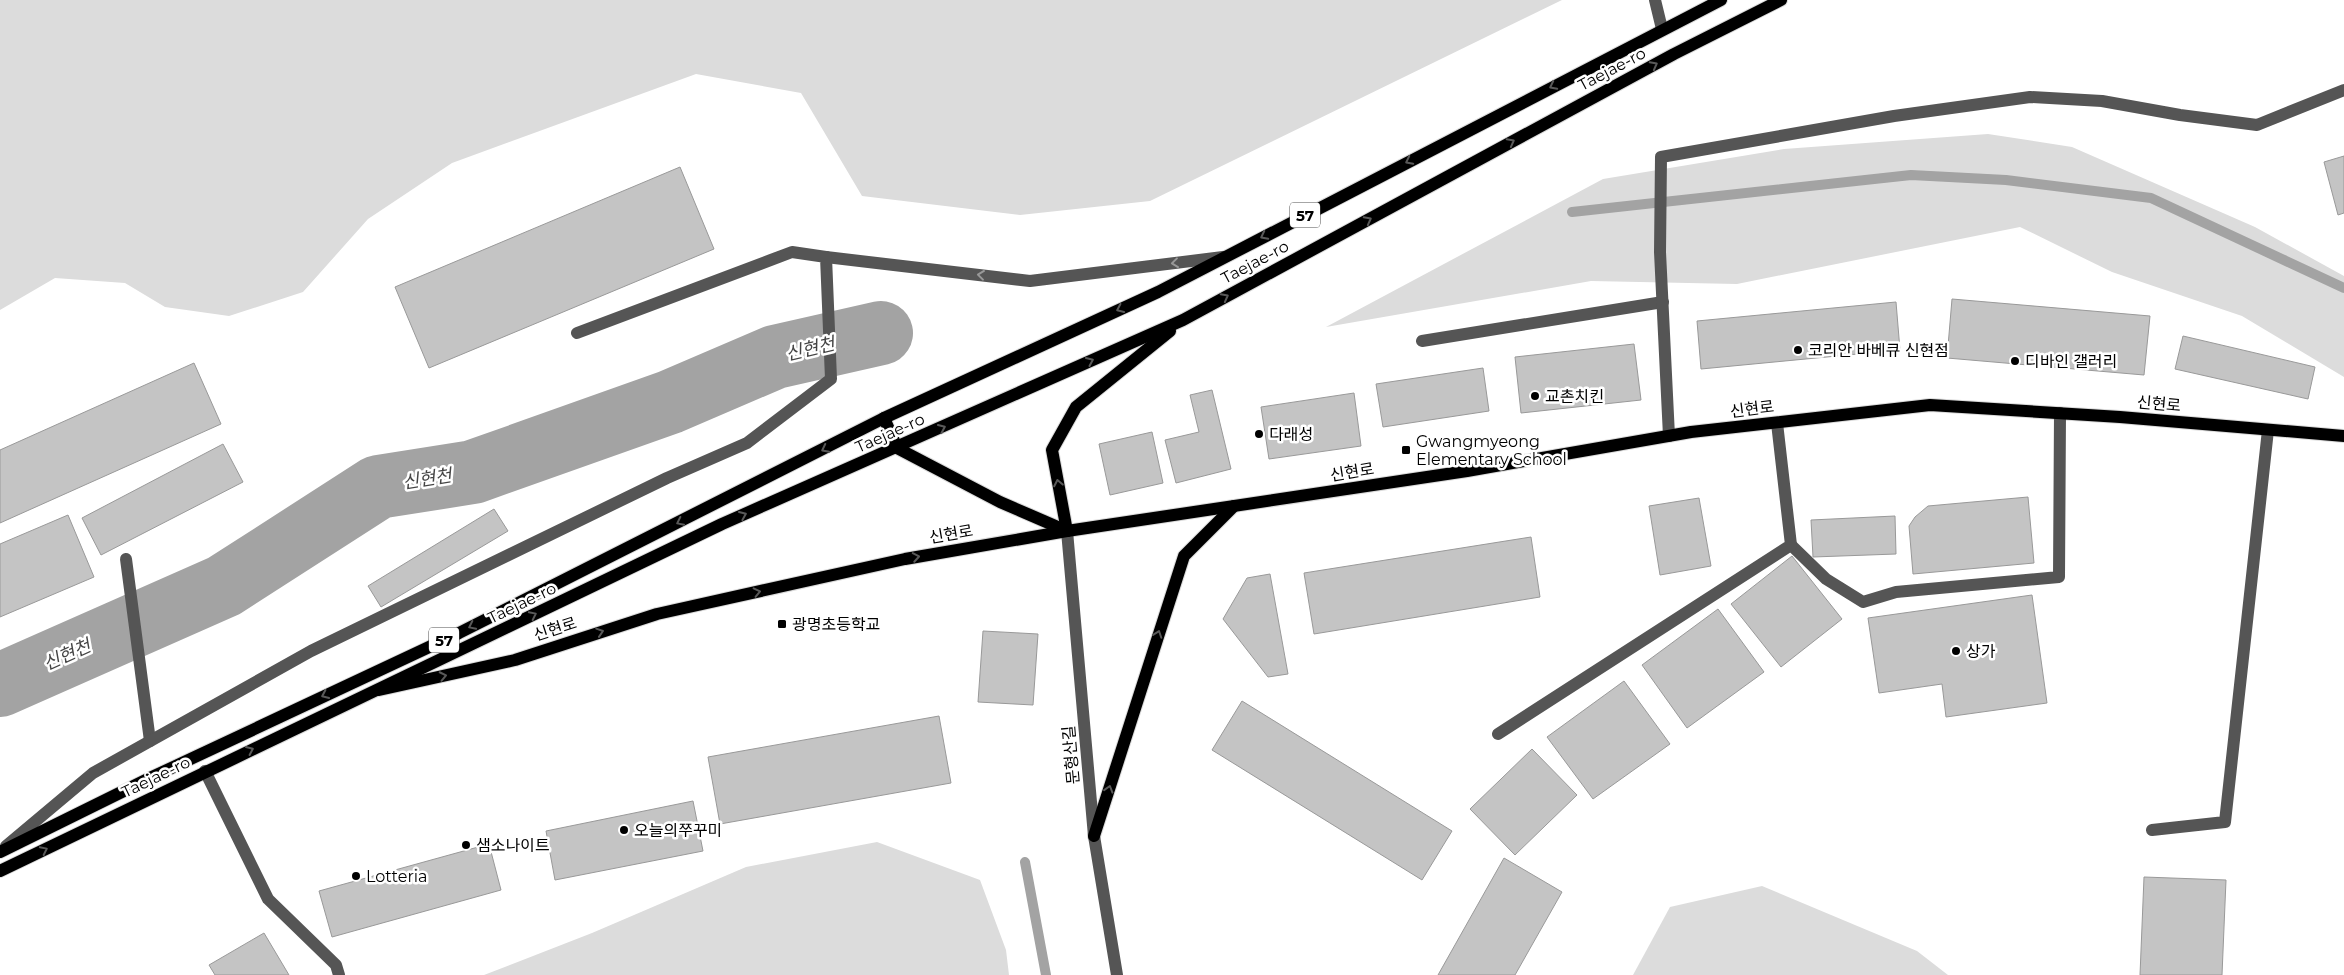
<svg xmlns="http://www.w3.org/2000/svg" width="2344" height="975" viewBox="0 0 2344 975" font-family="Montserrat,'Noto Sans KR',sans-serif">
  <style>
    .green { fill: #dcdcdc }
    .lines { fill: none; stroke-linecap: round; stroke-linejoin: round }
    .stream { stroke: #a3a3a3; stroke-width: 10 }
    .river { stroke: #a3a3a3; stroke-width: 64 }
    .building { fill: #c4c4c4; stroke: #999 }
    .major-casing { stroke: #dbdbdb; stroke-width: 14 }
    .minor { stroke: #555; stroke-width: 12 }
    .major { stroke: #000; stroke-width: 12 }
    .oneway { stroke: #595959 }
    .oneway2 { stroke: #999 }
    .poi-dot { fill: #000; stroke: #fff; stroke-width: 2 }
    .labels { text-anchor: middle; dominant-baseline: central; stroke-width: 5; stroke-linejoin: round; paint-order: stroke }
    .shield { fill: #fff; stroke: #4c4c4c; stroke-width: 1 }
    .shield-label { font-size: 15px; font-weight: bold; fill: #000 }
    .street-label { font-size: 16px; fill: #000; stroke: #fff }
    .poi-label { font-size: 16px; fill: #000; stroke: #fff; text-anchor: start }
    .water-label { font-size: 18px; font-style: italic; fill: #444; stroke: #fff }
  </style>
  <rect width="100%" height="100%" fill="#fff"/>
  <g class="green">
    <polygon points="0,0 1562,0 1150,201 1020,215 862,196 801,93 696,74 452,163 368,219 303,292 229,316 165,307 125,283 55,278 0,310"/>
    <polygon points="1988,134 2072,147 2255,227 2344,276 2344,377 2242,316 2112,272 2020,227 1737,284 1591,281 1326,327 1603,179 1784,149"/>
    <polygon points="877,842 980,880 1006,950 1009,975 484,975 592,933 746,867"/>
    <polygon points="1762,886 1917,951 1948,975 1633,975 1670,907"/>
  </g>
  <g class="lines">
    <g class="stream">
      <polyline points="1572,212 1911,175 2006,180 2151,198 2344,288"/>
      <polyline points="1025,862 1046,975"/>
    </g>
    <polyline class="river" points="0,685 224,586 378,487 473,472 670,402 775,357 881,333"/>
  </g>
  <g class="building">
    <polygon points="2344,156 2344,213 2338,215 2324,162"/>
    <polygon points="680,167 714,249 429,368 395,287"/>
    <polygon points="1952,299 2150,316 2144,375 1947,358"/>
    <polygon points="1896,302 1900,350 1701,369 1697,321"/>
    <polygon points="2183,336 2315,367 2308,399 2175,369"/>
    <polygon points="1634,344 1641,400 1521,413 1515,357"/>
    <polygon points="194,363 221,424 0,523 0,450"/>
    <polygon points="1483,368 1489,411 1383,427 1376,384"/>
    <polygon points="1212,390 1231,469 1176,483 1165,440 1199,432 1190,395"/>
    <polygon points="1354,393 1361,446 1269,459 1261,407"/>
    <polygon points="1152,432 1163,483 1110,495 1099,444"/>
    <polygon points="223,444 243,482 101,555 82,518"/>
    <polygon points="2028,497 2034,563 1913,574 1909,526 1915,517 1928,506"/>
    <polygon points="1699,498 1711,566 1660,575 1649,506"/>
    <polygon points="494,509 508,531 381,607 368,586"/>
    <polygon points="68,515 94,577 0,617 0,544"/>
    <polygon points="1895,516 1896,554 1813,557 1811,520"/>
    <polygon points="1531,537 1540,597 1314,634 1304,573"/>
    <polygon points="1792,556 1842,619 1781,667 1731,604"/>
    <polygon points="1270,574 1288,674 1268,677 1223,619 1247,578"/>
    <polygon points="2032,595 2047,703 1946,717 1942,684 1879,693 1868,618"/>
    <polygon points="1718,609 1764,672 1687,728 1642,665"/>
    <polygon points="983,631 1038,634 1033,705 978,702"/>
    <polygon points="1624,681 1670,744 1593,799 1547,737"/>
    <polygon points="1242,701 1452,831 1422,880 1212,750"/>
    <polygon points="939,716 951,783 720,824 708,757"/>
    <polygon points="1532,749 1577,795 1515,855 1470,809"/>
    <polygon points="693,801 703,851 555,880 546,831"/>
    <polygon points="489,844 501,890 332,937 319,891"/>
    <polygon points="1504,858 1562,892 1515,975 1438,975"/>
    <polygon points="2144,877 2226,880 2222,975 2140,975"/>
    <polygon points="264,933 289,975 215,975 209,965"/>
  </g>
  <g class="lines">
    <g class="major-casing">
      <g id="major">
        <polyline points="884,418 897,448 1000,502 1067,531"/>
        <polyline points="1067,531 1052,450 1076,407 1170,331"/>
        <polyline points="379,690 515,660 657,614 905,559 1067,531 1467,471 1691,432 1930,405 2120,417 2344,436"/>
        <polyline points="1094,836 1184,556 1234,506"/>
        <polyline points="0,852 150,778 459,633 884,418 1158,292 1721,0"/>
        <polyline points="0,871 722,524 1183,320 1674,54 1781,0"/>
      </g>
    </g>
    <g class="minor">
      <polyline points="1655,0 1662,29"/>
      <polyline points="826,257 1030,281 1223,257"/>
      <polyline points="1422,341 1663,302"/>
      <polyline points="1669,436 1660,252 1661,157 1894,116 2030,97 2102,101 2180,115 2257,125 2344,90"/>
      <polyline points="1067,531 1094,836 1117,975"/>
      <polyline points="1791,545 1826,579 1863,602 1896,592 2059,577 2060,413"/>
      <polyline points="126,559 150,741"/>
      <polyline points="1498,734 1791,545 1777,423"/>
      <polyline points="205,771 268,899 336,965 339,975"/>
      <polyline points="2152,830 2225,822 2268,430"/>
      <polyline points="6,846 93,773 311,651 667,478 747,443 831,379 826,257 792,252 577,333"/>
    </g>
    <use href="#major" class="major"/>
  </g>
  <defs><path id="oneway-chevron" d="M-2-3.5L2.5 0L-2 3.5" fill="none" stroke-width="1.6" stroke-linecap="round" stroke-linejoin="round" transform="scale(1.25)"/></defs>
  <g class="oneway">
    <use href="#oneway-chevron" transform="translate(1654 65) rotate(-28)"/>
    <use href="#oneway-chevron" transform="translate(1553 86) rotate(153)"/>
    <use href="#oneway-chevron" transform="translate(1511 142) rotate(-28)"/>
    <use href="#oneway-chevron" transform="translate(1409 161) rotate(153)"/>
    <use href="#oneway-chevron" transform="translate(1368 220) rotate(-28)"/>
    <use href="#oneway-chevron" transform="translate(1264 236) rotate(153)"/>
    <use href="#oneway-chevron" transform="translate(1225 297) rotate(-28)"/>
    <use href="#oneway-chevron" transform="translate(1120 309) rotate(155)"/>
    <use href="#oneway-chevron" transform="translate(1090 361) rotate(-24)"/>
    <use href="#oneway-chevron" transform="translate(942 428) rotate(-24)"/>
    <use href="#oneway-chevron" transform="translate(825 449) rotate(153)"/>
    <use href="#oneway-chevron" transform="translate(1058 483) rotate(-101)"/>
    <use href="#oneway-chevron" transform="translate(743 515) rotate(-23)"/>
    <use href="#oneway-chevron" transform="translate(680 522) rotate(154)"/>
    <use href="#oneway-chevron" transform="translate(916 557) rotate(-10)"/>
    <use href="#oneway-chevron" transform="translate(757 592) rotate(-13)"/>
    <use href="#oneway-chevron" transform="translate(533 615) rotate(-26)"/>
    <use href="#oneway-chevron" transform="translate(472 626) rotate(154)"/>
    <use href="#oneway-chevron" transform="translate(600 632) rotate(-18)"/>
    <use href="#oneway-chevron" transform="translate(1158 634) rotate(-71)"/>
    <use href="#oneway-chevron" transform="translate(443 676) rotate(-12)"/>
    <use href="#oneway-chevron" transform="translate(325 695) rotate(155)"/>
    <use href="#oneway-chevron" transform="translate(250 750) rotate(-25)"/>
    <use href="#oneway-chevron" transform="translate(1109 789) rotate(-73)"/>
    <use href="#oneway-chevron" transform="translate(44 850) rotate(-26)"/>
  </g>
  <g class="oneway2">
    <use href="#oneway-chevron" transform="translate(1175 263) rotate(173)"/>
    <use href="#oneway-chevron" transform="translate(981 275) rotate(-173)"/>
  </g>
  <g class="poi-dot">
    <circle cx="1798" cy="350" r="5"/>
    <circle cx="2015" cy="361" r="5"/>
    <circle cx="1535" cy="396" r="5"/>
    <circle cx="1259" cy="434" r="5"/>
    <rect x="1401" y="445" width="10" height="10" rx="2.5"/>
    <rect x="777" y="619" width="10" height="10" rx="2.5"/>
    <circle cx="1956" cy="651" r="5"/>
    <circle cx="624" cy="830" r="5"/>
    <circle cx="466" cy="845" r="5"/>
    <circle cx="356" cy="876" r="5"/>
  </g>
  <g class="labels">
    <g class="shield">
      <rect x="1290" y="202.5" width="30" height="25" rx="4"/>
      <rect x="429" y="627.5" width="30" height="25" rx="4"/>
    </g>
    <g class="shield-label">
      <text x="1305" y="215">57</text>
      <text x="444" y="640">57</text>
    </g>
    <g class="street-label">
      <text transform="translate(1612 69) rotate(-28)">Taejae-ro</text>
      <text transform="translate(1255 262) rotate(-28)">Taejae-ro</text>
      <text transform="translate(2159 404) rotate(5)">신현로</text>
      <text transform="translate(1752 409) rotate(-7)">신현로</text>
      <text transform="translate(890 433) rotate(-24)">Taejae-ro</text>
      <text transform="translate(1352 472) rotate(-9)">신현로</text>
      <text transform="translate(951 534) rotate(-10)">신현로</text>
      <text transform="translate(522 603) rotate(-26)">Taejae-ro</text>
      <text transform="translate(555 629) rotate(-18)">신현로</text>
      <text transform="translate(1071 755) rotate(-95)">문형산길</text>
      <text transform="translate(156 777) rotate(-26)">Taejae-ro</text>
    </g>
    <g class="poi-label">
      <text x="1808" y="350">코리안 바베큐 신현점</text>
      <text x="2025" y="361">디바인 갤러리</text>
      <text x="1545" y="396">교촌치킨</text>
      <text x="1269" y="434">다래성</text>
      <text x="1416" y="441">Gwangmyeong<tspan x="1416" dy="18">Elementary School</tspan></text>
      <text x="792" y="624">광명초등학교</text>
      <text x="1966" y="651">상가</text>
      <text x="634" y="830">오늘의쭈꾸미</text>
      <text x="476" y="845">샘소나이트</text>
      <text x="366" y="876">Lotteria</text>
    </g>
    <g class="water-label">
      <text transform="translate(810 349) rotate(-13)">신현천</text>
      <text transform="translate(427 479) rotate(-9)">신현천</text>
      <text transform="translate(67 655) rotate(-24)">신현천</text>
    </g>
  </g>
</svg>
